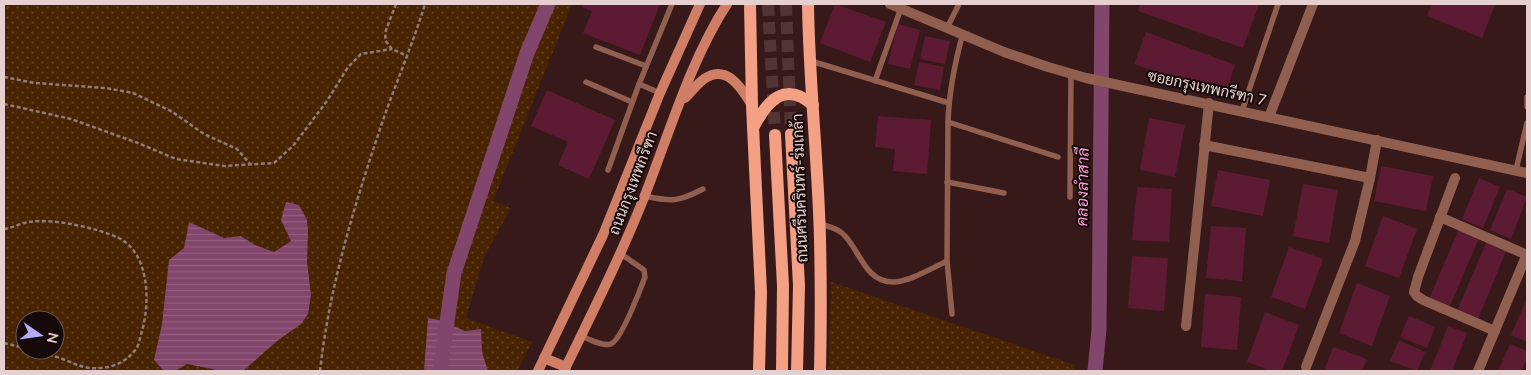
<svg xmlns="http://www.w3.org/2000/svg" width="1531" height="375" viewBox="0 0 1531 375" font-family="'Nunito Sans',Sarabun,sans-serif">
  <style>
    .grass { fill: url(#grass-dots); fill-rule: evenodd }
    .water { fill: url(#water-rules) }
    .lines { fill: none; stroke-linecap: round; stroke-linejoin: round }
    .canal { stroke: #82456b; stroke-width: 15 }
    .building { fill: #5c1b32 }
    .primary-tunnel { stroke: #523435; stroke-width: 12; stroke-dasharray: 12 6; stroke-linecap: butt }
    .path { stroke: #937979; stroke-width: 2.5; stroke-dasharray: 4 2.5; stroke-linecap: butt }
    .service { stroke: #915f4f; stroke-width: 5.5 }
    .minor { stroke: #915f4f; stroke-width: 10 }
    .secondary { stroke: #d07f66; stroke-width: 10 }
    .primary { stroke: #f3a085; stroke-width: 12 }
    .labels { text-anchor: middle; dominant-baseline: central; stroke-width: 4; stroke-linejoin: round; paint-order: stroke }
    .street-label { font-size: 15px; fill: #e6d0cf; stroke: #160909 }
    .water-label { font-size: 16px; font-style: italic; fill: #fa9fd6; stroke: #160909 }
  </style>
  <defs>
    <pattern id="grass-dots" width="8" height="8" patternUnits="userSpaceOnUse" patternTransform="scale(1.25)"><rect width="8" height="8" fill="#482403"/><path d="M2 2h.1M6 6h.1" fill="none" stroke="#624327" stroke-width="1.8" stroke-linecap="round"/></pattern>
    <pattern id="water-rules" width="6" height="5" patternUnits="userSpaceOnUse" patternTransform="scale(1.25)"><rect width="6" height="5" fill="#82456b"/><path d="M0 2.5h6" fill="none" stroke="#945f7f"/></pattern>
  </defs>
  <rect width="100%" height="100%" fill="#38191a"/>
  <g class="grass">
    <path d="M4 4H572L493 201 511 208 484 257 466 318 532 342 517 371H4ZM25 320H55V350H25Z"/>
    <polygon points="831,282 1075,365 1074,371 828,371"/>
  </g>
  <g class="water">
    <polygon points="286,202 299,205 307,220 308,231 307,262 311,295 308,314 301,324 277,341 243,371 222,371 187,364 175,371 164,371 154,360 162,324 169,260 184,248 189,222 224,238 241,236 255,245 274,252 291,241 281,220"/>
    <polygon points="428,318 439,320 465,331 481,329 482,352 488,371 424,371"/>
  </g>
  <g class="lines">
    <g class="canal">
      <polyline points="440,371 454,273 527,53 548,4"/>
      <polyline points="1095,371 1099,329 1102,4"/>
    </g>
  </g>
  <g class="building">
    <polygon points="583,4 660,4 640,55 583,33 592,11 582,7"/>
    <polygon points="835,4 886,22 870,62 820,43"/>
    <polygon points="1140,4 1259,4 1243,48 1138,11"/>
    <polygon points="1432,4 1491,4 1495,5 1482,38 1427,16"/>
    <polygon points="898,24 920,30 910,69 888,64"/>
    <polygon points="1146,32 1235,65 1224,97 1134,64"/>
    <polygon points="925,36 950,41 945,64 920,59"/>
    <polygon points="919,62 944,67 940,90 914,85"/>
    <polygon points="547,90 615,120 589,179 558,165 568,142 531,126"/>
    <polygon points="878,116 931,120 927,174 893,171 895,149 875,147"/>
    <polygon points="1149,118 1185,125 1175,177 1140,170"/>
    <polygon points="1381,166 1433,176 1426,211 1374,201"/>
    <polygon points="1218,170 1270,180 1263,216 1211,206"/>
    <polygon points="1479,178 1500,187 1483,228 1462,219"/>
    <polygon points="1303,184 1338,190 1329,243 1293,236"/>
    <polygon points="1137,187 1172,189 1169,242 1132,240"/>
    <polygon points="1507,189 1527,197 1511,239 1490,230"/>
    <polygon points="1383,216 1417,229 1399,278 1365,266"/>
    <polygon points="1211,226 1246,228 1242,281 1206,278"/>
    <polygon points="1459,229 1479,238 1449,308 1429,299"/>
    <polygon points="1487,241 1507,249 1478,319 1457,311"/>
    <polygon points="1289,247 1323,259 1305,309 1271,297"/>
    <polygon points="1132,256 1168,258 1164,311 1128,308"/>
    <polygon points="1357,283 1390,296 1372,346 1339,333"/>
    <polygon points="1205,294 1241,297 1237,350 1201,347"/>
    <polygon points="1527,298 1527,342 1511,335"/>
    <polygon points="1265,312 1299,325 1282,371 1272,371 1247,362"/>
    <polygon points="1409,316 1435,327 1427,348 1400,337"/>
    <polygon points="1448,326 1467,333 1452,371 1430,371"/>
    <polygon points="1399,340 1425,352 1417,371 1390,361"/>
    <polygon points="1510,344 1527,351 1527,358 1522,371 1498,371"/>
    <polygon points="1333,347 1367,359 1362,371 1324,371"/>
  </g>
  <g class="lines">
    <g class="primary-tunnel">
      <polyline points="768,4 775,135"/>
      <polyline points="786,4 791,134"/>
    </g>
    <g class="path">
      <polyline points="396,4 386,30 385,40 392,49 407,56"/>
      <polyline points="4,77 35,83 106,88 133,93 171,111 204,134 237,149 250,164"/>
      <polyline points="4,104 71,119 138,143 176,159 224,166 274,163 293,146 327,101 348,67 361,54 392,49"/>
      <path d="M4 229C12 228 21 223 29 222 53 218 97 228 119 238 150 254 150 303 142 331 140 337 139 345 136 349 127 361 115 367 100 368 85 370 74 363 60 358 50 355 40 353 30 350"/>
      <polyline points="4,343 25,348"/>
      <path d="M320 371C329 289 353 210 379 132 393 89 412 47 425 4"/>
    </g>
    <g class="service">
      <polyline points="947,28 959,4"/>
      <polyline points="596,47 646,66"/>
      <polyline points="811,61 949,103"/>
      <polyline points="875,81 901,8"/>
      <polyline points="586,82 632,102"/>
      <polyline points="660,93 639,84 672,4"/>
      <polyline points="1527,97 1527,107"/>
      <polyline points="1242,111 1278,4"/>
      <polyline points="948,122 1058,157"/>
      <polyline points="608,170 639,84"/>
      <polyline points="1516,170 1527,123"/>
      <polyline points="947,182 1004,193"/>
      <path d="M645 196C672 202 678 202 703 189"/>
      <polyline points="1070,197 1071,73"/>
      <path d="M820 224C828 226 836 228 842 233 859 247 864 282 893 282 909 282 932 268 947 261"/>
      <path d="M952 314 947 261 948 122C949 92 955 62 963 33"/>
      <path d="M581 336C589 339 603 347 611 344 622 339 640 290 645 277L644 270 621 254"/>
    </g>
    <g class="minor">
      <polyline points="890,4 1004,52 1048,67 1086,78 1527,173"/>
      <polyline points="1269,117 1313,4"/>
      <polyline points="1204,145 1370,178"/>
      <polyline points="1455,178 1418,277 1414,292 1417,296 1423,300 1495,331"/>
      <polyline points="1440,217 1527,255"/>
      <polyline points="1186,326 1209,103"/>
      <polyline points="1306,367 1355,241 1370,178 1377,140"/>
      <polyline points="1478,371 1527,254"/>
    </g>
    <g class="secondary">
      <path d="M685 98C691 92 697 84 704 79 727 63 742 89 752 105"/>
      <polyline points="544,358 566,367"/>
      <polyline points="538,371 603,235 660,93 700,4"/>
      <path d="M564 371C592 313 621 256 645 195 669 134 691 59 727 4"/>
    </g>
    <g class="primary">
      <polyline points="750,4 752,106 761,292 759,371"/>
      <path d="M808 4C809 82 818 160 820 239 821 283 821 327 820 371"/>
      <path d="M754 126C768 100 785 81 813 105"/>
      <polyline points="791,134 799,286 797,371"/>
      <polyline points="775,135 783,286 782,371"/>
    </g>
  </g>
  <g class="labels">
    <g class="street-label">
      <text transform="translate(1207 88) rotate(12)">ซอยกรุงเทพกรีฑา 7</text>
      <text transform="translate(633 183) rotate(-69)">ถนนกรุงเทพกรีฑา</text>
      <text transform="translate(800 188) rotate(-92)">ถนนศรีนครินทร์-ร่มเกล้า</text>
    </g>
    <g class="water-label">
      <text transform="translate(1083 187) rotate(-89)">คลองลำสาลี</text>
    </g>
  </g>
  <rect width="1531" height="375" fill="none" stroke="#e6d0cf" stroke-width="10"/>
  <g transform="translate(40 335) rotate(103)"><circle r="24" fill="#160909" stroke="#695958"/>
  <path d="M0-4L9 19L0 12L-9 19Z" fill="#b4acf9"/>
  <text y="-8" font-size="14" font-weight="bold" text-anchor="middle" fill="#e6d0cf">N</text>
  </g>
</svg>
